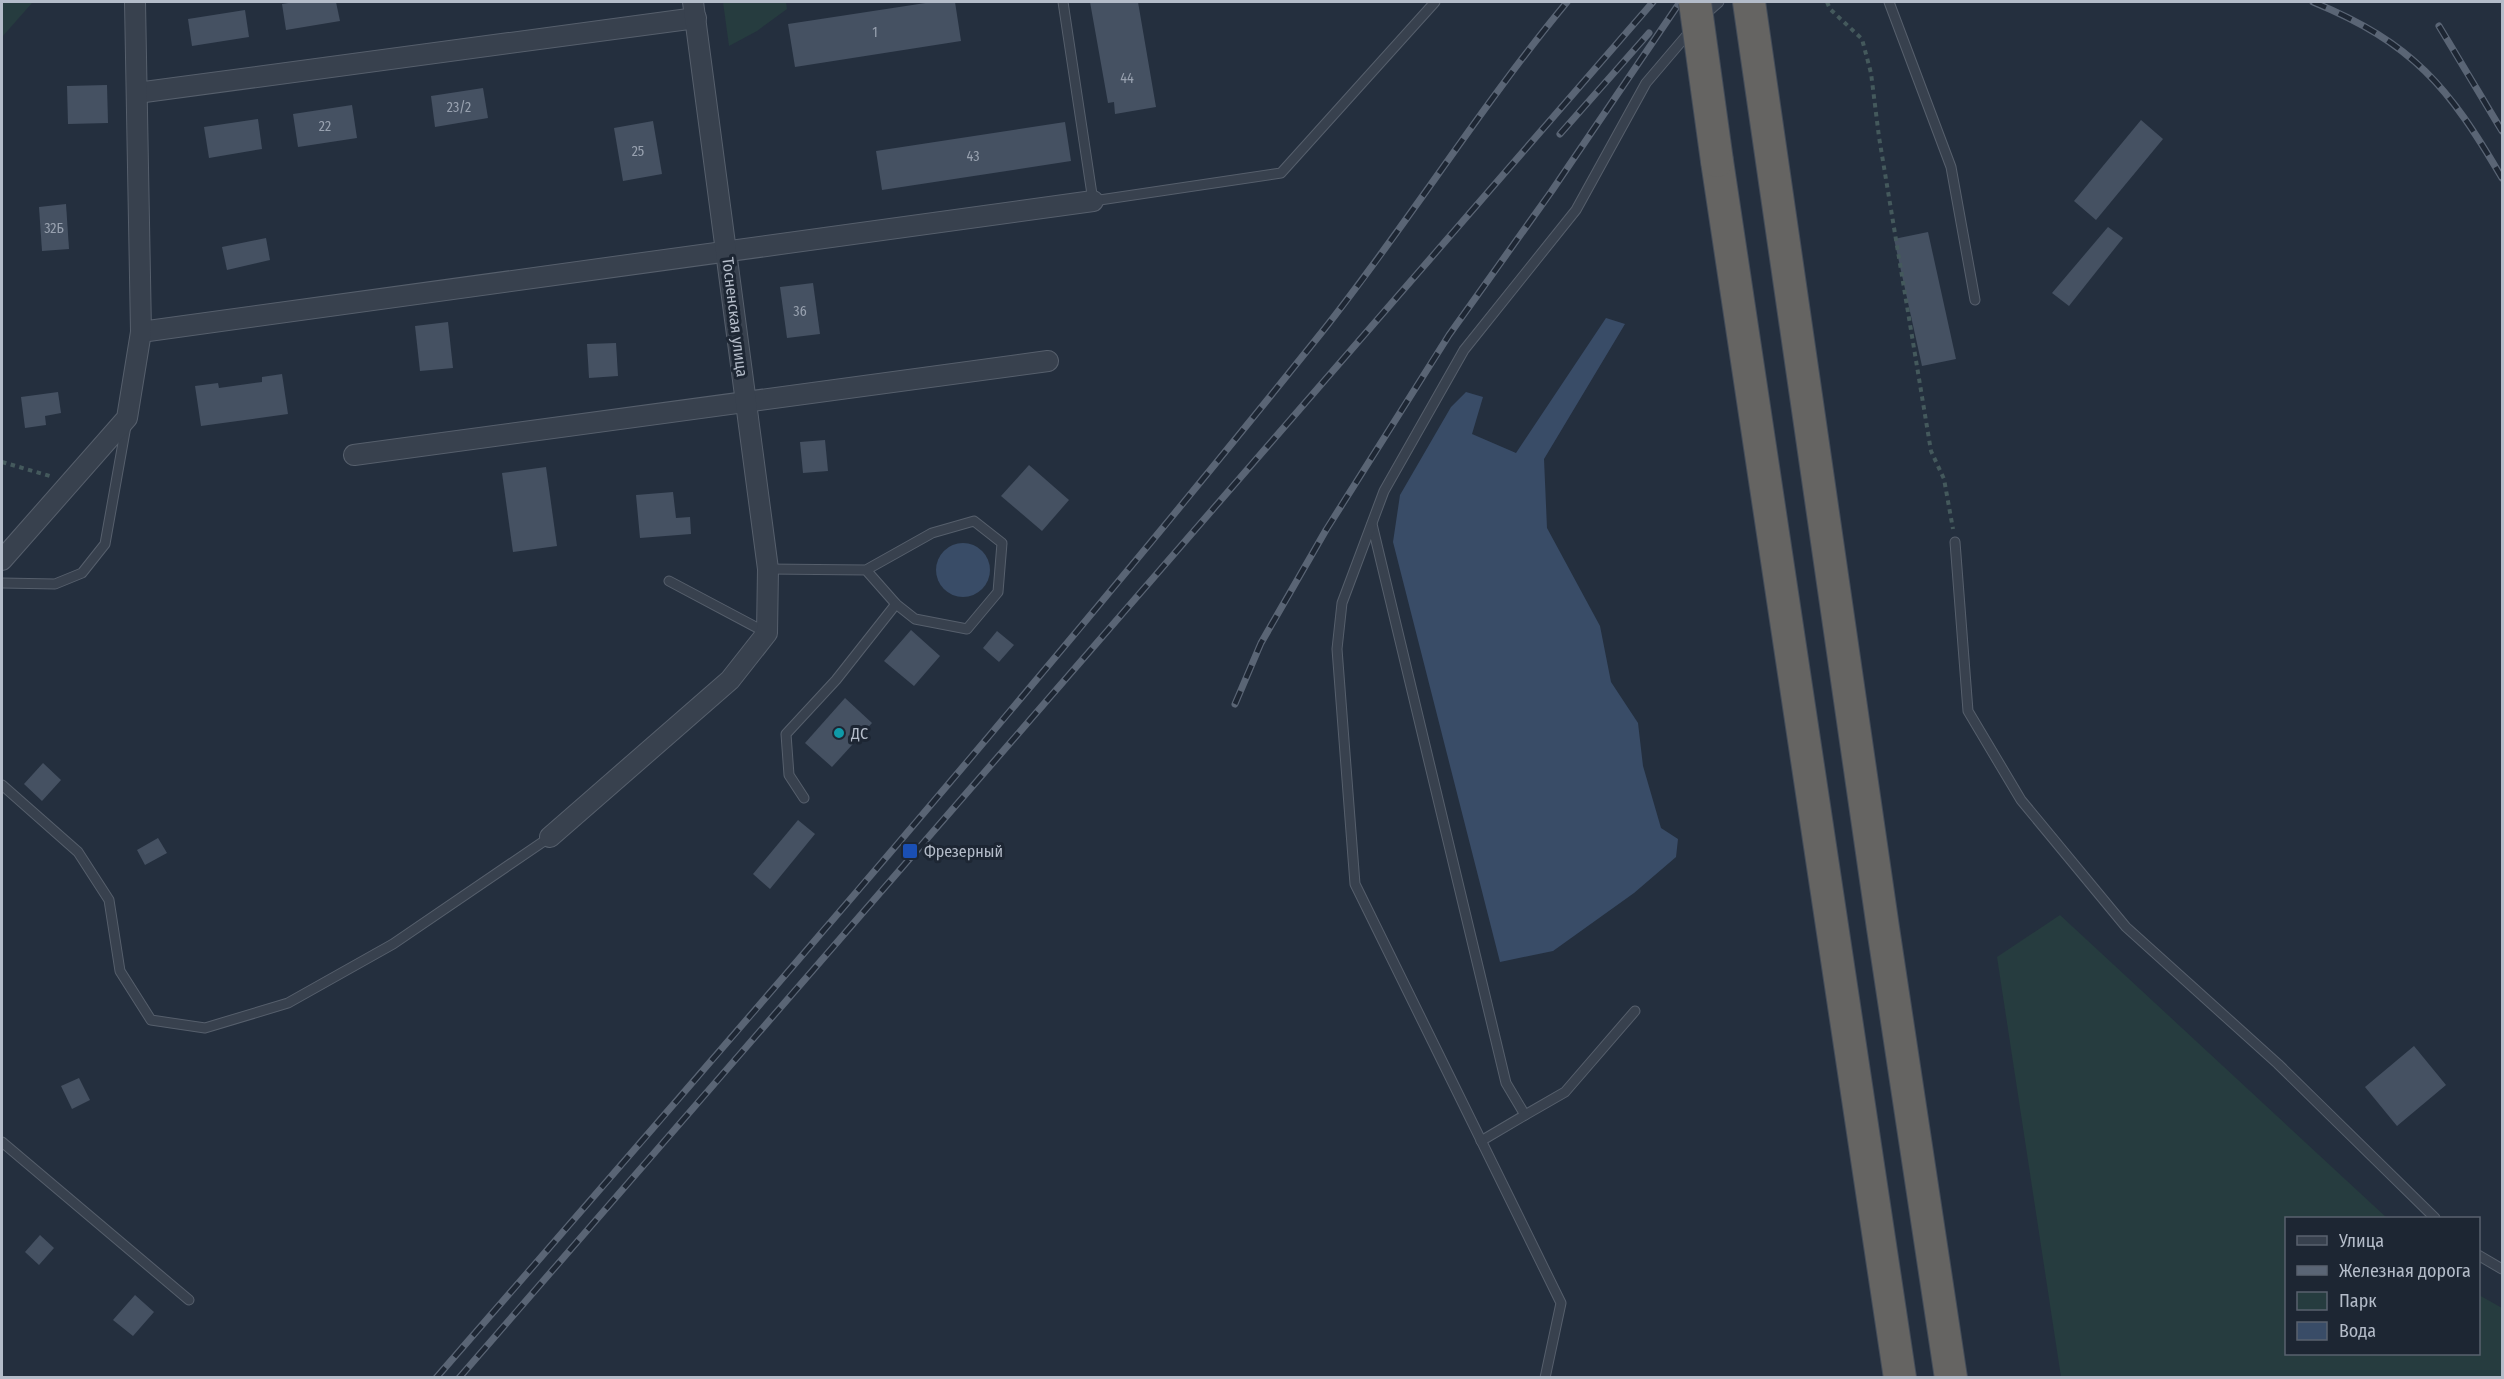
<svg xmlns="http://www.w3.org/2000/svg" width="2504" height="1379" viewBox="0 0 2504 1379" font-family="'Fira Sans Condensed',sans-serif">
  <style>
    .green { fill: #263c3f }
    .water { fill: #394c67 }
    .building { fill: #455162 }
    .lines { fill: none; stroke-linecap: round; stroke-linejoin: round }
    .service-casing { stroke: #565f6c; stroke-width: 11 }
    .minor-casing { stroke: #565f6c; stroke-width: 22 }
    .trunk-casing { stroke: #434c59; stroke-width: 34 }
    .path { stroke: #44595c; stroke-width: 4; stroke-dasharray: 4.5 4.5; stroke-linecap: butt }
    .service { stroke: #38414e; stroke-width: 9 }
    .minor { stroke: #38414e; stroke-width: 20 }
    .trunk { stroke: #656462; stroke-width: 32 }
    .rail-casing { stroke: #5a6575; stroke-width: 7 }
    .rail { stroke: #1d2633; stroke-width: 4.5; stroke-dasharray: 14; stroke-linecap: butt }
    .trunk-bridge-casing { stroke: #434c59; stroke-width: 34; stroke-linecap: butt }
    .trunk-bridge { stroke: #656462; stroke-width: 32 }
    .culture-dot { fill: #0f9aa8; stroke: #1d2633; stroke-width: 2 }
    .transit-dot { fill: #1a4fb4; stroke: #1d2633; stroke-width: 2 }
    .labels { text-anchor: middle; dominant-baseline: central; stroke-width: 6; stroke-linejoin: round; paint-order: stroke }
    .number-label { font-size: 14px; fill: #98a1af }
    .street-label { font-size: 16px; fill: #b4bcc9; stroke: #1d2633 }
    .poi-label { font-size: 16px; fill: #b4bcc9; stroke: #1d2633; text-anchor: start }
  </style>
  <rect width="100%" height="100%" fill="#242f3e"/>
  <g class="green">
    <polygon points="2,2 32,2 32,3 2,37"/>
    <polygon points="723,2 786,2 787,9 757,31 729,46"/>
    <polygon points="2060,915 2387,1218 2286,1218 2286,1354 2478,1354 2479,1295 2502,1308 2502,1377 2061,1377 1997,957"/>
  </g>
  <g class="water">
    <polygon points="1606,318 1625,324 1544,459 1547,528 1600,626 1611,682 1638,723 1643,766 1661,828 1678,839 1676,857 1634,893 1553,951 1500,962 1393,542 1400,495 1451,407 1466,392 1483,397 1472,434 1516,453"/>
    <circle cx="963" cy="570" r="27"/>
  </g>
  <g class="building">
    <polygon points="295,2 336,2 340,21 286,30 282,4"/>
    <polygon points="932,2 955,2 961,41 795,67 788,24"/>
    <polygon points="1090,2 1138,2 1156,107 1115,114 1114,102 1108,103"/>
    <polygon points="245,10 249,37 192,46 188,19"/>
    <polygon points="107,85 108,123 68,124 67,86"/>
    <polygon points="483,88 488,118 435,127 431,96"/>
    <polygon points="352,105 357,138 298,147 293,114"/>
    <polygon points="258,119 262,149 209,158 204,127"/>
    <polygon points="2141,120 2163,139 2096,220 2074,201"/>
    <polygon points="653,121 662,174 623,181 614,128"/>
    <polygon points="1065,122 1071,161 882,190 876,151"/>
    <polygon points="66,204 69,249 42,251 39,207"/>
    <polygon points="2108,227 2123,238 2069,306 2052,293"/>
    <polygon points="1928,232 1956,359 1922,366 1894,239"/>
    <polygon points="266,238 270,260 227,270 222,247"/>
    <polygon points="813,283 820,334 787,338 780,287"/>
    <polygon points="448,322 453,368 420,371 415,326"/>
    <polygon points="616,343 618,376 589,378 587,344"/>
    <polygon points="282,374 288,414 201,426 195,386 218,383 219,388 262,382 262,377"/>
    <polygon points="58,392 61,413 45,416 46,425 25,428 21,397"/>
    <polygon points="825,440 828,471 803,473 800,442"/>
    <polygon points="1029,465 1069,500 1042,531 1001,496"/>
    <polygon points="546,467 557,546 513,552 502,473"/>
    <polygon points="673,492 676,518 690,517 691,534 640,538 636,495"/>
    <polygon points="911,630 940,656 914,686 884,661"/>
    <polygon points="997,631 1014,645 999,662 983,648"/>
    <polygon points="845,698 872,723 832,767 805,743"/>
    <polygon points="43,763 61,780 42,801 24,784"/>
    <polygon points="798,820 815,834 770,889 753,874"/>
    <polygon points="158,838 167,853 145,865 137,850"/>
    <polygon points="2414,1046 2446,1085 2397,1126 2365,1087"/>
    <polygon points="79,1078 90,1100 72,1109 61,1086"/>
    <polygon points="40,1235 54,1248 39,1265 25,1252"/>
    <polygon points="135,1295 154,1312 133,1336 113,1320"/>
  </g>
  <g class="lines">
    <g class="service-casing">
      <g id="service">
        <polyline points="1063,2 1093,201 1281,173 1435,2"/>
        <polyline points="1889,2 1951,167 1975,300"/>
        <polyline points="1703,16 1719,2"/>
        <polyline points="1372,524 1506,1083 1525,1115 1565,1092 1635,1011"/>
        <polyline points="1955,542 1968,711 2021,800 2126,927 2278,1064 2435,1218"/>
        <polyline points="768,569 866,570 932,533 974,521 1002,543 998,592 967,629 915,619 896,604 866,570"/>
        <polyline points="669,581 767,633"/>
        <polyline points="2,583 55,584 82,573 105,544 126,426"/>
        <polyline points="2,785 78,852 109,900 120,971 151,1020 205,1028 288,1003 393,944 550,837"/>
        <polyline points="804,798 789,775 786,734 836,680 896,604"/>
        <polyline points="1481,1141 1525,1115"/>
        <polyline points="2,1142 189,1300"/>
        <polyline points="2478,1255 2502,1269"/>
        <polyline points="1545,1378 1561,1303 1355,884 1337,649 1342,603 1384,491 1464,350 1576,210 1646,83 1692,29"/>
      </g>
    </g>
    <g class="minor-casing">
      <g id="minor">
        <polyline points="137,93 696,18"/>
        <polyline points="141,332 1093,201"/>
        <polyline points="354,455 1048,361"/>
        <polyline points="2,560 127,418 141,332 135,2"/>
        <polyline points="550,837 730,680 767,633 768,569 693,2"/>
      </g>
    </g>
    <g class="trunk-casing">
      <g id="trunk">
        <polyline points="1749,2 1883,928 1951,1378"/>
        <polyline points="1717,161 1900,1378"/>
      </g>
    </g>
    <g class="path">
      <polyline points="1827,2 1830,9 1862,39 1871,73 1879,137 1931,451 1944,479 1953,529"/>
      <polyline points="2,462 50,476"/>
    </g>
    <use href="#service" class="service"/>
    <use href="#minor" class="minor"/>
    <use href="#trunk" class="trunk"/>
    <g class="rail-casing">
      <g id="rail">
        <path d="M2313 2C2413 43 2449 87 2502 178"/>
        <polyline points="2439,26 2502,131"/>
        <polyline points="1560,134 1649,33"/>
        <polyline points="1235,704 1261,643 1326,530 1449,335 1551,192 1680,2"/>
        <path d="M436 1378C736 1033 1036 689 1322 332 1407 225 1480 107 1567 2"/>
        <polyline points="459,1378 1653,2"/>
      </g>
    </g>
    <use href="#rail" class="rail"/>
    <g class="trunk-bridge-casing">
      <polyline id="trunk-bridge" points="1695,2 1717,161"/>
    </g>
    <use href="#trunk-bridge" class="trunk-bridge"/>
  </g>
  <circle class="culture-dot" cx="839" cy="733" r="6"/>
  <rect class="transit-dot" x="902" y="843" width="16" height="16" rx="3"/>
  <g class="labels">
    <g class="number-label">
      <text x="875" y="32">1</text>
      <text x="1127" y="78">44</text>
      <text x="459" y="107">23/2</text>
      <text x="325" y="126">22</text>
      <text x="638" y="151">25</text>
      <text x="973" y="156">43</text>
      <text x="54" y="228">32Б</text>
      <text x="800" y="311">36</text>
    </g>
    <g class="street-label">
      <text transform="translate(735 317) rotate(83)">Тосненская улица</text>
    </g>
    <g class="poi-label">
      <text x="851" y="733">ДС</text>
      <text x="924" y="851">Фрезерный</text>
    </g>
  </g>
  <rect width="2504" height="1379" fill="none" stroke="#b4bcc9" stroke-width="6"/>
  <rect x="2285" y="1217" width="195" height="138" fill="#1d2633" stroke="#59626f" stroke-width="1.5"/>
  <rect x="2297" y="1236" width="30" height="9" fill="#38414e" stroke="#59626f" stroke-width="1.5"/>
  <text x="2339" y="1247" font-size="18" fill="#b4bcc9">Улица</text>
  <rect x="2297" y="1266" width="30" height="9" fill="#5a6575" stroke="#59626f" stroke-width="1.5"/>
  <text x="2339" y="1277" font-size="18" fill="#b4bcc9">Железная дорога</text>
  <rect x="2297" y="1292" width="30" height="18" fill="#263c3f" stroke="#59626f" stroke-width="1.5"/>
  <text x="2339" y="1307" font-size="18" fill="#b4bcc9">Парк</text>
  <rect x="2297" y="1322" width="30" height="18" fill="#394c67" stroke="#59626f" stroke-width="1.5"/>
  <text x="2339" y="1337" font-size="18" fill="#b4bcc9">Вода</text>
</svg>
